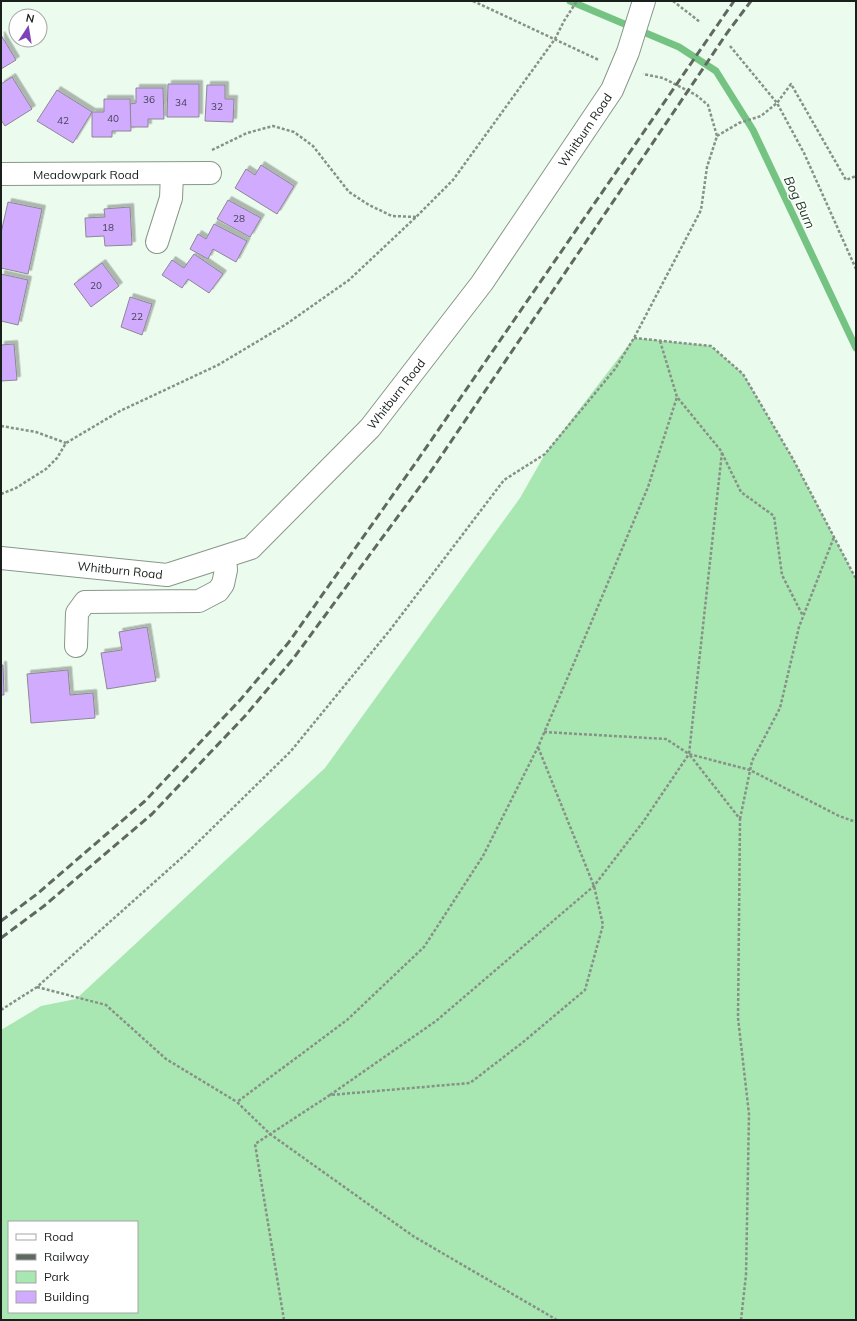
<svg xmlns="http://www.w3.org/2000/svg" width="857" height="1321" viewBox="0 0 857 1321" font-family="Mulish,sans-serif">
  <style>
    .green { fill: #a9e7b2; fill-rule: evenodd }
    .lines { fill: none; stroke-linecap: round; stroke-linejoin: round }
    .stream { stroke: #75c383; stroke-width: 7 }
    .building { fill: #d1acfe; stroke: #8d8696; filter: url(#shadow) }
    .minor-casing { stroke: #88978a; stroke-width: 24 }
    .major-casing { stroke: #88978a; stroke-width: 24 }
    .path { stroke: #869187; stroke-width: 2.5; stroke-dasharray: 3 2; stroke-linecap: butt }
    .minor { stroke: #fff; stroke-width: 22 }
    .major { stroke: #fff; stroke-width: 22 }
    .rail { stroke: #606961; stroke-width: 3; stroke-dasharray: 8 4; stroke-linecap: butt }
    .labels { text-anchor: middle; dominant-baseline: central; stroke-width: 3; stroke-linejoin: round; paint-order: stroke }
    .number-label { font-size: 10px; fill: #474253 }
    .street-label { font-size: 12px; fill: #191f1a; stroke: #fff }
    .water-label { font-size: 13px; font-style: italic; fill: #15361c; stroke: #fff }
  </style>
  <defs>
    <filter id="shadow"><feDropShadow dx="3.5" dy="-3.5" stdDeviation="0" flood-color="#0004"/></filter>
  </defs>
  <rect width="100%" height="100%" fill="#ebfbed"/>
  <path class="green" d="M634 338 711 346 743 374 793 459 856 579V1320H1V1030L41 1006 76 999 325 768 520 498 545 454ZM9 1222H137V1312H9Z"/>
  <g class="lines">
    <polyline class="stream" points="570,1 679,47 716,71 753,130 856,348"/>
  </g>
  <g class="building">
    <polygon points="1,35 16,60 1,69"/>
    <polygon points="12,77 32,109 5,126 1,120 1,84"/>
    <polygon points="168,84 199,84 199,117 167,117"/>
    <polygon points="207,85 225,85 225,99 234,99 233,122 205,121"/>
    <polygon points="136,88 163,88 164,119 148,119 148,127 130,127 130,104 136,103"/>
    <polygon points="57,90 92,112 73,143 37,121"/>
    <polygon points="104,99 130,99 131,131 112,131 112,137 92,137 92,112 104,112"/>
    <polygon points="261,165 294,186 277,214 235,188 246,169 255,175"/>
    <polygon points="228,200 261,218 250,237 217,219"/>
    <polygon points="8,202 42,209 28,274 1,268 1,233"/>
    <polygon points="130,207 132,245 105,246 104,236 86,237 85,218 105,217 104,209"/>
    <polygon points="214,224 247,241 236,262 213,249 208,259 190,249 198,234 206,239"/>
    <polygon points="194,254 223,274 209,293 188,279 182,288 162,275 172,260 184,268"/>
    <polygon points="102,263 119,286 91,307 74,284"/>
    <polygon points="1,274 28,280 18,325 1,321"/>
    <polygon points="130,297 152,304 142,335 121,327"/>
    <polygon points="14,344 17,380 1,381 1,345"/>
    <polygon points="147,627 156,681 107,689 101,653 122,650 119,632"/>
    <polygon points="1,665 3,665 4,695 1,695"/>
    <polygon points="68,670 70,695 93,693 95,718 31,723 27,674"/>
  </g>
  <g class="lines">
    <g class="minor-casing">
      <g id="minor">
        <polyline points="1,174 210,173"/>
        <polyline points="157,242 171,198 172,174"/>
        <polyline points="76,646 77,613 85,602 199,601 218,591 223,584 226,570 225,557"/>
      </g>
    </g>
    <g class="major-casing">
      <polyline id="major" points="1,558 167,575 251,548 370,428 482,283 612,90 628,52 644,1"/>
    </g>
    <g class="path">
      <polyline points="473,1 599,60"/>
      <polyline points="673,1 700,22"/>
      <polyline points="730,46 777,103 804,153 856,269"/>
      <polyline points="717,136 739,123 761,116 777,103 791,84 846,180 856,176"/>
      <polyline points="212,150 247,133 273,126 294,132 313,146 349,192 369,205 392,216 416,217"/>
      <polyline points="634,338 711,346 743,374 793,459 856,579"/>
      <polyline points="660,341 677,397 722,452 689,754 740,819 738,1018 749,1114 746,1275 741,1320"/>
      <polyline points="1,426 36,432 66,443"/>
      <polyline points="722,453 741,492 774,516 782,575 803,616"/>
      <polyline points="1,494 16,488 46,469 57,458 66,443 120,411 218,365 285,325 349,280 416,217 453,180 555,39 564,21 577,1"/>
      <polyline points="544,732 666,739 689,754 750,770 839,816 856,822"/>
      <polyline points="740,819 752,761 780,708 799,627 834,537"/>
      <polyline points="37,987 106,1005 166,1059 237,1102"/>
      <polyline points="1,1010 37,987 187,853 291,751 390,630 504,480 545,454 615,369 634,338 701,210 707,167 717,136 708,105 696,95 663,78 643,74"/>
      <polyline points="330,1095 436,1021 594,886 643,822 689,754"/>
      <polyline points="284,1320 255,1144 330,1095 470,1083 522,1043 585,990 603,925 594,886 538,747"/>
      <polyline points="557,1320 413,1236 270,1134 237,1102 347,1020 424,947 483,856 538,747 591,623 648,487 677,397"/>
    </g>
    <use href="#minor" class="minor"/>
    <use href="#major" class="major"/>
    <g class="rail">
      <polyline points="1,921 37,894 145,801 241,699 289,642 419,458 734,1"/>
      <polyline points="1,938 44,906 152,814 245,716 293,659 427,477 727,33 751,1"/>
    </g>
  </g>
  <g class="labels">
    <g class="number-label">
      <text x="149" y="99">36</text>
      <text x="181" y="102">34</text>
      <text x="217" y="106">32</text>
      <text x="113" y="118">40</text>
      <text x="63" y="120">42</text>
      <text x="239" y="218">28</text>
      <text x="108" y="227">18</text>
      <text x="96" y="285">20</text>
      <text x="137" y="316">22</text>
    </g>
    <g class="street-label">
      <text transform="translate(585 130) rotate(-56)">Whitburn Road</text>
      <text x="86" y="174">Meadowpark Road</text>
      <text transform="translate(396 394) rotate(-52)">Whitburn Road</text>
      <text transform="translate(120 570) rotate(6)">Whitburn Road</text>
    </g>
    <g class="water-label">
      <text transform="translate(800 202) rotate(65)">Bog Burn</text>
    </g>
  </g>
  <rect width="857" height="1321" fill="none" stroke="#191f1a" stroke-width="4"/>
  <rect x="8" y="1221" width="130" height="92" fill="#ffffff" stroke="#a3a5a3"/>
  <rect x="16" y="1234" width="20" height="6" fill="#ffffff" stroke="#a3a5a3"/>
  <text x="44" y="1241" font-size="12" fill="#191f1a">Road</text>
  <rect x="16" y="1254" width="20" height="6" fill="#606961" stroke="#a3a5a3"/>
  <text x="44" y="1261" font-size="12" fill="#191f1a">Railway</text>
  <rect x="16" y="1271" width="20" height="12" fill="#a9e7b2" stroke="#a3a5a3"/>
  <text x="44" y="1281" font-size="12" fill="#191f1a">Park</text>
  <rect x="16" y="1291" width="20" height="12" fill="#d1acfe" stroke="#a3a5a3"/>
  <text x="44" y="1301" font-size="12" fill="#191f1a">Building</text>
  <g transform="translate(28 28) rotate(12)"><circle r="19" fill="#ffffff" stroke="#a3a5a3"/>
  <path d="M0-3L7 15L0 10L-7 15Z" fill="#7f42b8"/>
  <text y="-6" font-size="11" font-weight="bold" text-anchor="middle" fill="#191f1a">N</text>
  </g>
</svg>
